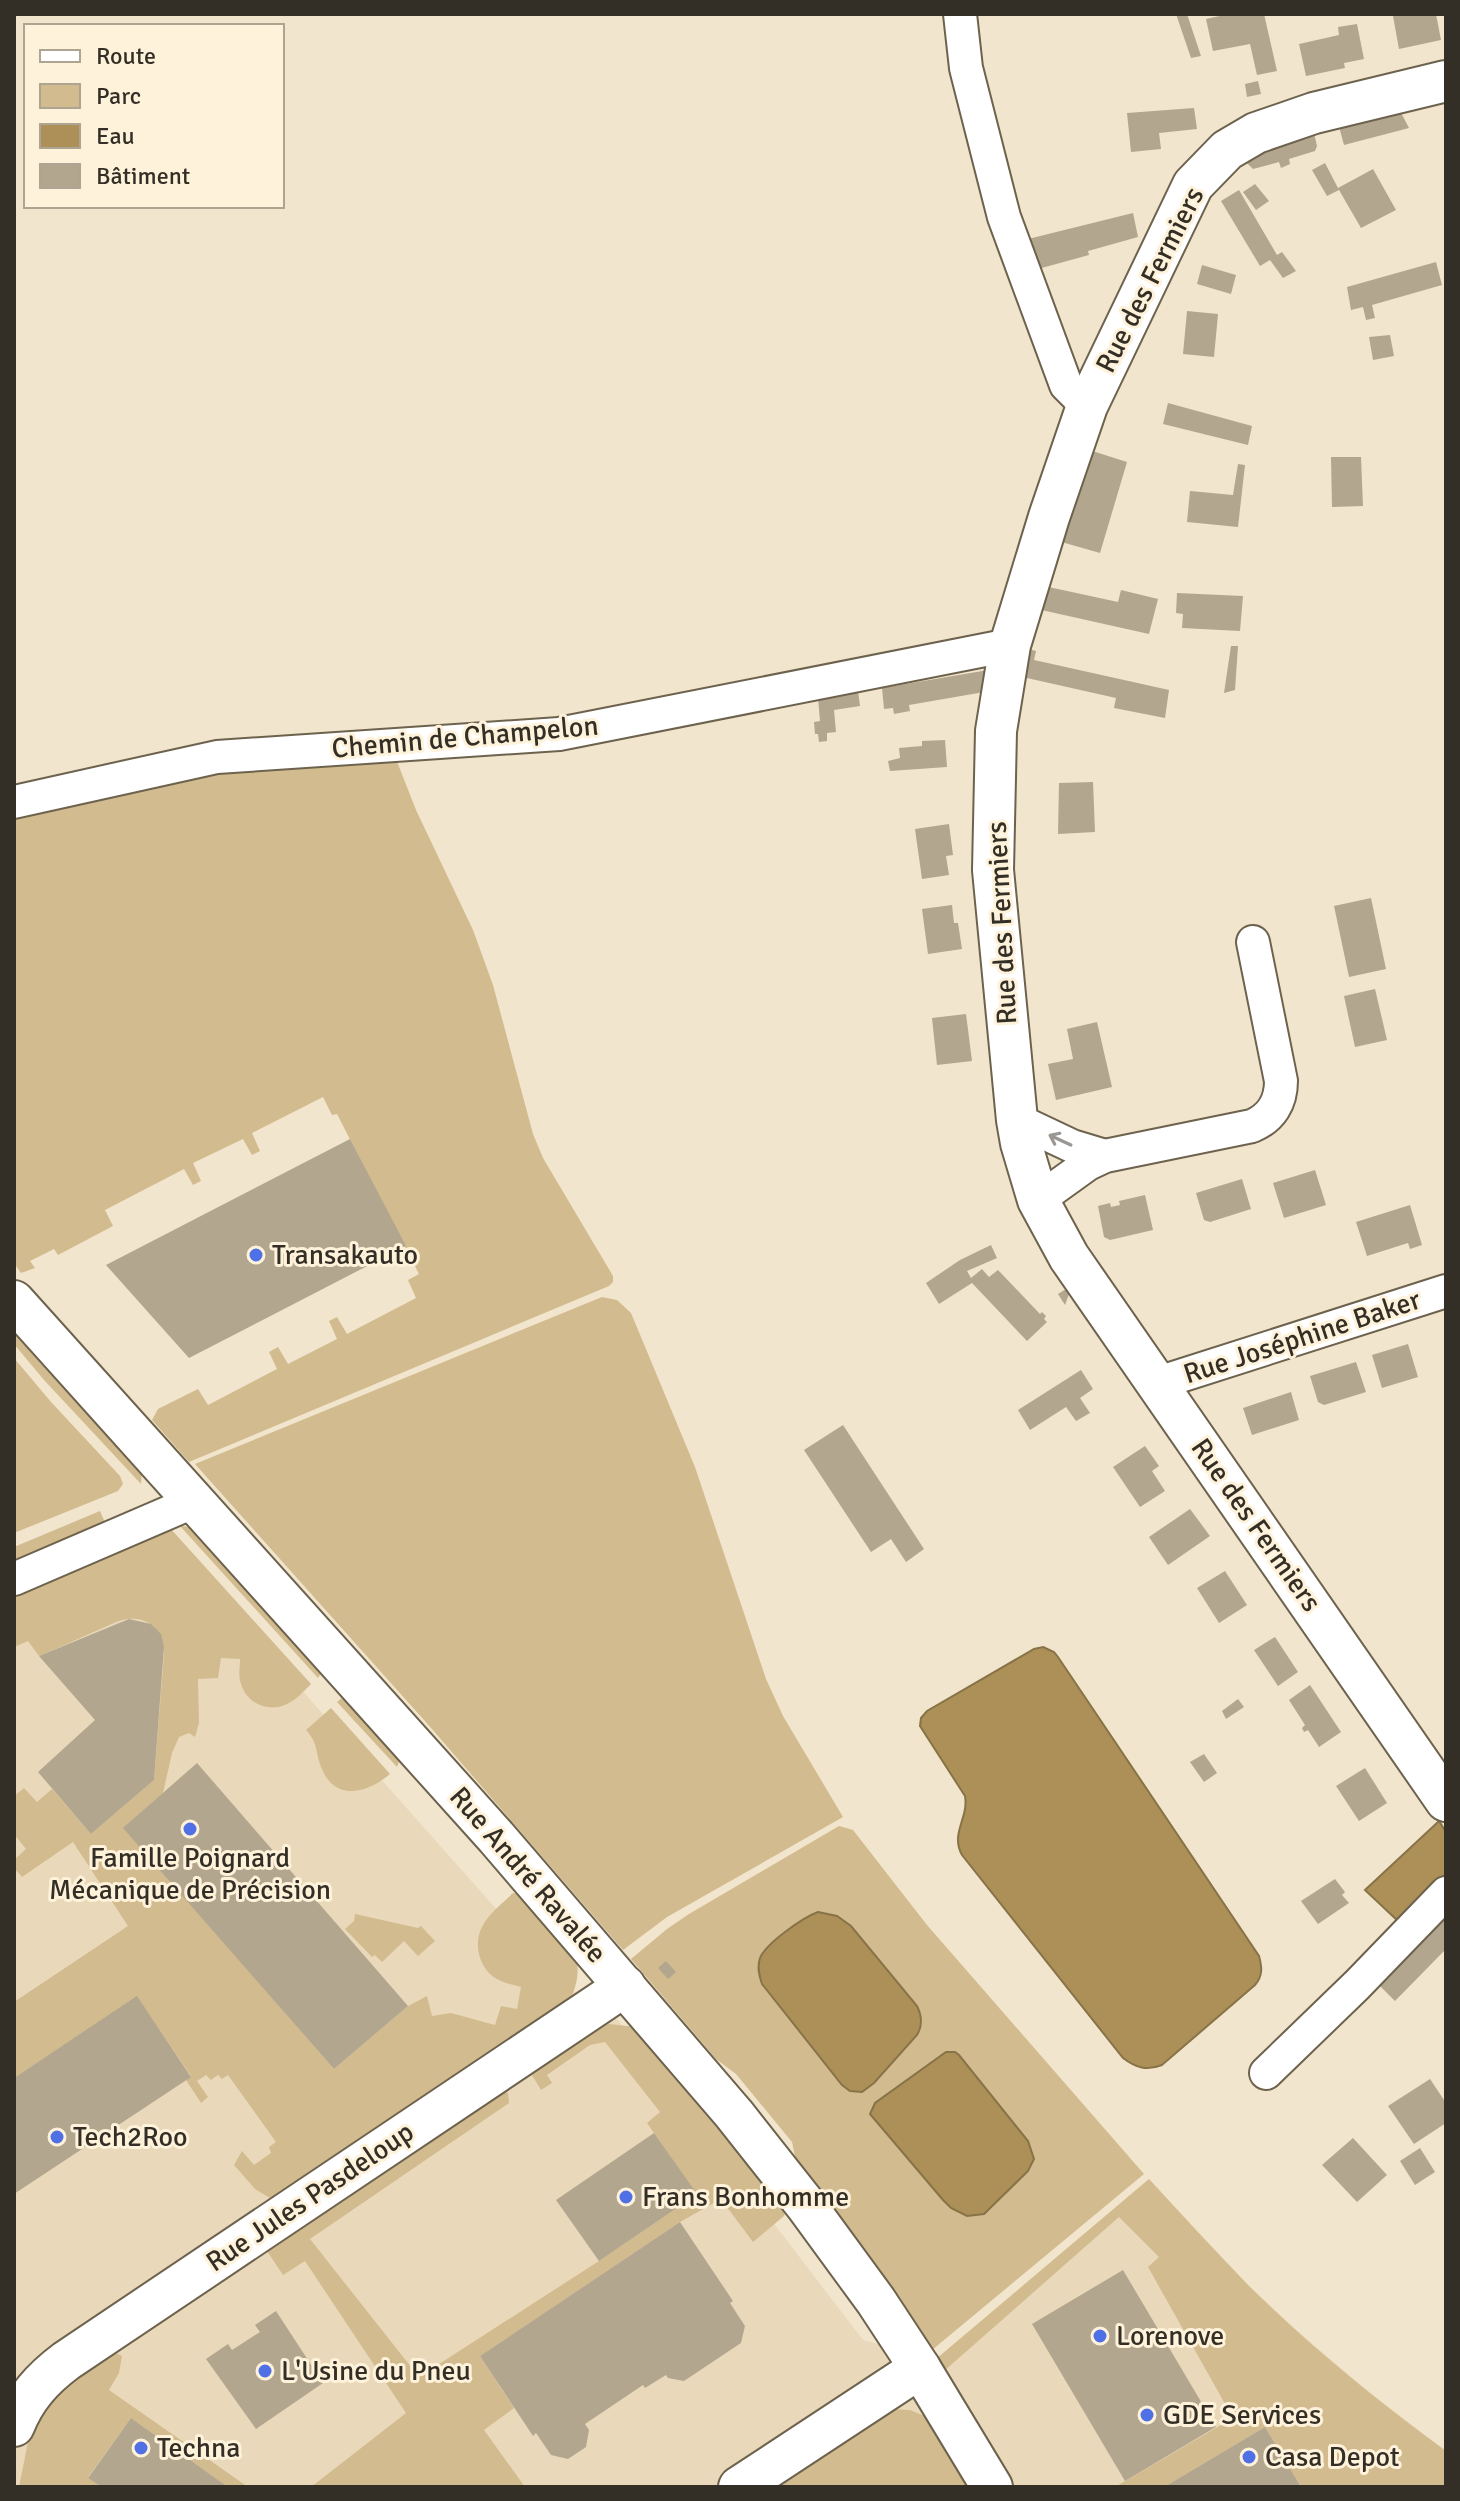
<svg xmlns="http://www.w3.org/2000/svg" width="1460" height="2501" viewBox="0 0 1460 2501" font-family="Signika,sans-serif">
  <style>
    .built { fill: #e9d9ba }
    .green { fill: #d2bb8e }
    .water { fill: #ac9057; stroke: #887348; stroke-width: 2 }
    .building { fill: #b2a68f }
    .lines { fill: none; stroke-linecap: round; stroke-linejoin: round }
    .minor-casing { stroke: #6d624d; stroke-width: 36 }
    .tertiary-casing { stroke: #6d624d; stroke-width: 44 }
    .minor { stroke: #fff; stroke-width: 32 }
    .tertiary { stroke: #fff; stroke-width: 40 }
    .oneway { stroke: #9a9792 }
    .poi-dot { fill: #4f71e5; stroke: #fff2da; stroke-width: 3 }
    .labels { text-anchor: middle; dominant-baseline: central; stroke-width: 6; stroke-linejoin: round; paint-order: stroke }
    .street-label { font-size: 28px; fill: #342f26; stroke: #fff2da }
    .poi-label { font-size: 28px; fill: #342f26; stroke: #fff2da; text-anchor: start }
  </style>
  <rect width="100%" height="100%" fill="#f1e5cd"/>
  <polygon class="built" points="171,1543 563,1984 619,2021 863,2340 937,2359 1149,2179 1249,2286 1301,2334 1363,2387 1446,2451 1446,2487 14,2487 14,1607"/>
  <g class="green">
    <polygon points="396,759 416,810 473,930 493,985 533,1134 543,1158 613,1276 613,1282 609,1286 189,1462 152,1420 158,1409 198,1389 208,1405 277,1369 269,1352 278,1347 288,1364 337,1339 329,1321 337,1317 347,1334 416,1298 408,1280 419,1274 337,1114 332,1115 323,1097 252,1133 260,1151 252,1155 243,1139 193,1163 201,1181 193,1185 184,1169 105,1210 113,1226 58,1255 54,1249 30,1261 35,1268 21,1273 14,1263 14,813 209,773"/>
    <polygon points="602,1297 617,1300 631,1313 695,1467 766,1679 783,1716 843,1817 667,1917 623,1950 432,1729 195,1464"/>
    <polygon points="14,1318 142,1470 141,1484 44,1380 14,1344"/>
    <polygon points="14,1358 51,1402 120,1476 123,1484 118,1491 14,1533"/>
    <polygon points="100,1511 106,1525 14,1564 14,1547"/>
    <polygon points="180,1526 190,1527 323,1670 318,1678"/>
    <path d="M170 1528 311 1684C304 1691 296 1700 287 1704 269 1713 247 1704 241 1684 238 1676 240 1667 240 1659L221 1658 218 1678 198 1679 199 1723 195 1737 189 1733 179 1737 172 1753 163 1793 124 1828 334 2069 408 2006 427 1996 432 2016 451 2013 495 2025 501 2006 517 2009 521 1987C513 1985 504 1983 497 1979 479 1969 473 1944 482 1927 488 1914 503 1903 513 1893L529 1896 575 1955C581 1972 576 1987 569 2003L278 2203 255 2189 234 2165 242 2151 254 2165 271 2153 269 2147 276 2142 228 2075 222 2079 218 2075 211 2080 206 2075 197 2081 208 2097 201 2103 186 2080 191 2076 137 1997 14 2078V2002L128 1926 73 1842 22 1877 14 1868V1860L26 1849 14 1834V1796L24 1788 37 1802 52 1789 91 1834 154 1780 164 1654C164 1634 151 1616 128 1619 118 1620 108 1626 98 1630 79 1639 59 1647 39 1656L28 1641 14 1647V1595Z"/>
    <polygon points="350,1691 400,1759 397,1767 337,1702"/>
    <path d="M331 1708 390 1774C369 1792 336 1803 322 1769 315 1753 319 1744 306 1730Z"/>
    <polygon points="839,1826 853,1830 927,1925 1144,2174 932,2350 796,2161 792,2142 736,2074 716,2059 631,1959 667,1929 689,1914"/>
    <polygon points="355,1914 418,1928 421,1926 435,1941 418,1956 404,1941 382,1962 375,1955 372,1957 345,1929 354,1921"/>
    <polygon points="609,2024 636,2027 787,2203 784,2216 753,2242 721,2199 680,2222 480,2356 514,2408 484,2430 525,2487 311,2487 406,2413 305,2261 283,2275 267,2251 500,2091 508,2093 509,2103 310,2239 419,2377 599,2261 696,2194 647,2123 660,2112 605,2042 590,2045 547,2075 552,2083 541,2090 530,2072 594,2028"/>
    <path d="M1149 2179C1182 2215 1215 2251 1249 2286 1310 2346 1377 2401 1446 2451V2487H1301L1265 2427 1164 2487H1115L1233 2418 1148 2267 1159 2257 1119 2217 944 2371 936 2359Z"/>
    <polygon points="112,2351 122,2356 119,2373 109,2390 248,2487 228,2487 131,2418 88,2477 102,2487 19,2487 30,2432 59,2388"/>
    <polygon points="892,2409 910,2410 927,2417 976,2487 771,2487"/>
  </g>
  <g class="water">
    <path d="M1043 1647 1054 1652 1058 1657 1259 1956C1262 1967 1263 1976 1255 1985L1162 2065C1147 2071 1136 2068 1123 2058L962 1855C950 1833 969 1818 965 1796L920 1726 921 1718 927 1711 1034 1649Z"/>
    <polygon points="1439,1821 1446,1832 1446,1875 1398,1921 1365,1890"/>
    <path d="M818 1912 837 1916 851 1926 917 2006C922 2016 923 2025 917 2035L874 2083 862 2092 850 2091 842 2085 762 1984C759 1975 757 1967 760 1958 766 1943 804 1917 818 1912Z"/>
    <polygon points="946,2052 955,2052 959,2055 1028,2141 1034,2159 1028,2171 984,2214 967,2216 951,2208 943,2200 870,2114 875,2103"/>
  </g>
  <g class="building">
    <polygon points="1176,14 1187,14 1201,56 1191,58"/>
    <polygon points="1229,14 1264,14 1277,71 1257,75 1250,44 1213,51 1206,19"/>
    <polygon points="1403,14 1436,14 1441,40 1399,49 1393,16"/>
    <polygon points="1357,24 1364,59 1344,63 1345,68 1306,76 1299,44 1339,35 1338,27"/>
    <polygon points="1258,81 1261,94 1247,97 1245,84"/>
    <polygon points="1398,107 1409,128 1344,145 1338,123"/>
    <polygon points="1194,108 1197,129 1159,133 1161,149 1131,152 1127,113"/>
    <polygon points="1313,129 1317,146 1315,151 1289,159 1290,164 1281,168 1279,162 1253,169 1242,158"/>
    <polygon points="1325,163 1338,188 1373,169 1396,210 1361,228 1339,190 1327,196 1312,170"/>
    <polygon points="1255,184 1269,201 1256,210 1243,192"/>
    <polygon points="1239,190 1277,255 1282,252 1296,271 1283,278 1270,260 1260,266 1221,201"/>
    <polygon points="1133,213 1138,237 1088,251 1089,255 1038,269 1028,239"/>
    <polygon points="1436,262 1442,285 1372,305 1375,318 1366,320 1363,307 1351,310 1347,287"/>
    <polygon points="1202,265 1236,275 1231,294 1197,284"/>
    <polygon points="1187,311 1218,314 1214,357 1183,354"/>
    <polygon points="1390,335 1394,356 1373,360 1369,337"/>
    <polygon points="1168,403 1252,426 1248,445 1163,424"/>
    <polygon points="1086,449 1127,462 1100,553 1058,541"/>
    <polygon points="1331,457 1361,457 1363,506 1332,507"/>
    <polygon points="1238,464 1245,465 1238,527 1187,522 1190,491 1233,495"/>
    <polygon points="1044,586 1118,602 1121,590 1158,599 1149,634 1037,609"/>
    <polygon points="1177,593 1243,596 1240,631 1182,628 1183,614 1176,613"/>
    <polygon points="1231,646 1238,646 1235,690 1224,693"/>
    <polygon points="1025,648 1036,651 1034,660 1169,690 1165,718 1114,708 1116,698 1018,676"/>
    <polygon points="994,669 990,691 909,705 910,711 894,714 893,708 884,709 882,688"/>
    <polygon points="858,691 860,706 834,710 836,732 827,733 827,741 819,742 818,734 815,734 814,722 820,721 818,698"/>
    <polygon points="945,740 947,767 890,771 888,761 900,758 899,748 922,746 922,741"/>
    <polygon points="1093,782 1095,832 1058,834 1059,783"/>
    <polygon points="949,824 953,855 946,856 949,875 922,879 915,829"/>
    <polygon points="1371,898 1386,969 1349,977 1334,906"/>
    <polygon points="952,905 954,923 958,923 962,949 928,954 922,909"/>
    <polygon points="1375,989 1387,1040 1355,1047 1344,996"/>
    <polygon points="966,1014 972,1061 937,1065 932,1018"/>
    <polygon points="1097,1022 1112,1087 1056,1100 1048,1064 1073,1059 1067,1029"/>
    <polygon points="350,1139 406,1246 189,1358 106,1265"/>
    <polygon points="1315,1170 1326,1205 1284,1218 1273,1183"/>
    <polygon points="1242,1179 1251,1209 1210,1222 1204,1220 1196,1193"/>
    <polygon points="1145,1195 1153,1230 1110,1240 1104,1237 1098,1206 1110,1203 1111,1207 1120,1205 1119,1201"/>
    <polygon points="1410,1205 1422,1245 1410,1249 1408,1243 1367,1256 1356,1222"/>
    <polygon points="991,1245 997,1258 967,1271 971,1278 982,1269 989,1277 998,1270 1040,1314 1042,1312 1046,1316 1044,1319 1047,1322 1027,1341 972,1283 939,1304 926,1283 960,1260"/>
    <polygon points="1066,1289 1069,1294 1065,1305 1058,1294"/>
    <polygon points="1408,1344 1418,1377 1382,1388 1372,1355"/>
    <polygon points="1356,1362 1366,1392 1324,1405 1318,1402 1310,1376"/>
    <polygon points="1081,1370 1093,1389 1080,1398 1090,1413 1076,1421 1066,1407 1030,1430 1018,1410"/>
    <polygon points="1291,1392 1299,1420 1252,1435 1243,1408"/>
    <polygon points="843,1425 924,1549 906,1562 891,1539 871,1552 804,1450"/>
    <polygon points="1145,1446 1159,1466 1152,1471 1165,1491 1140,1507 1113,1467"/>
    <polygon points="1190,1509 1210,1536 1168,1565 1149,1537"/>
    <polygon points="1225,1571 1247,1605 1219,1623 1197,1588"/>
    <polygon points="129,1619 151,1624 161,1634 164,1647 154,1780 91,1834 38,1772 95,1720 39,1656"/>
    <polygon points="1275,1637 1298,1672 1278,1686 1254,1650"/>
    <polygon points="1310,1685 1341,1732 1319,1747 1308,1730 1304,1732 1302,1728 1305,1725 1289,1700"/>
    <polygon points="1238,1699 1244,1707 1226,1719 1222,1711"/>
    <polygon points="1204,1754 1217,1773 1204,1782 1190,1762"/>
    <polygon points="197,1763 408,2006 334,2069 123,1828"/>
    <polygon points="1365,1768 1387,1803 1359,1821 1336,1786"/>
    <polygon points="1335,1879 1345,1892 1342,1895 1349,1903 1318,1924 1301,1901"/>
    <polygon points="1446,1908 1446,1949 1395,2001 1374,1980"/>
    <polygon points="666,1961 676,1972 668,1979 658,1968"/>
    <polygon points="137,1996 191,2077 14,2194 14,2078"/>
    <polygon points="1430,2079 1446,2103 1446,2123 1414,2144 1388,2106"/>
    <polygon points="654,2133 697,2194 599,2261 556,2200"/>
    <polygon points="1353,2138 1387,2175 1357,2202 1322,2165"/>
    <polygon points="1420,2148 1435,2172 1415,2185 1400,2161"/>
    <polygon points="680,2222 733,2301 730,2303 745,2326 741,2343 684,2381 668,2378 666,2375 645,2388 643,2385 585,2424 589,2430 586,2447 568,2459 551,2455 536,2433 533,2436 480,2356"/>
    <polygon points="1123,2270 1216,2427 1125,2481 1032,2324"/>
    <polygon points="276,2311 323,2383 256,2429 206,2359 228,2344 232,2350 260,2332 255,2325"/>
    <polygon points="131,2418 228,2487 102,2487 88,2478"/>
    <polygon points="1265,2427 1301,2487 1164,2487"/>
  </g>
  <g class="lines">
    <g class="minor-casing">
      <g id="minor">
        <polyline points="960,14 966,68 1004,217 1066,385 1087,406"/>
        <polyline points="14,802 217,757 559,734 1010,645"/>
        <polyline points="1017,1120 1072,1146 1105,1156"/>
        <path d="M1038 1200 1088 1164 1105 1156 1252 1126C1271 1118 1281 1103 1281 1081L1253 942"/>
        <polyline points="1158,1383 1446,1291"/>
        <polyline points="14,1579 193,1502"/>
        <polyline points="1266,2073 1357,1985 1446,1893"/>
      </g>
    </g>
    <g class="tertiary-casing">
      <g id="tertiary">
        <polyline points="1446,81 1314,113 1256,133 1227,150 1193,185 1087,406 1049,517 1010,645 996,731 993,870 1017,1120 1021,1143 1038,1200 1069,1257 1446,1801"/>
        <polyline points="14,1301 496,1837 734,2114 805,2204 876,2301 920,2368 992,2487"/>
        <path d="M14 2426C25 2398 42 2379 66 2361L625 1986"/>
        <polyline points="739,2487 920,2368"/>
      </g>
    </g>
    <use href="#minor" class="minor"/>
    <use href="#tertiary" class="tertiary"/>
  </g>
  <defs><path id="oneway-shaft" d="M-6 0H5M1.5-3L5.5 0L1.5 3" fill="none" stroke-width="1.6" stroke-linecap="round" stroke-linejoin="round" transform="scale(2)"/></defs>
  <use class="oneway" href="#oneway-shaft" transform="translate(1060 1140) rotate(-155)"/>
  <g class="poi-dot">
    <circle cx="256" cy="1255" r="8"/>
    <circle cx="190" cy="1829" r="8"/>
    <circle cx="57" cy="2137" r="8"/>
    <circle cx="626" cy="2197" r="8"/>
    <circle cx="1100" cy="2336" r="8"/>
    <circle cx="265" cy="2371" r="8"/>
    <circle cx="1147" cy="2415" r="8"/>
    <circle cx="141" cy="2448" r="8"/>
    <circle cx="1249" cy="2457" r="8"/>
  </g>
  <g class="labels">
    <g class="street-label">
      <text transform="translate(1150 280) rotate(-63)">Rue des Fermiers</text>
      <text transform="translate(465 737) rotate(-5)">Chemin de Champelon</text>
      <text transform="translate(1002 923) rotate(-93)">Rue des Fermiers</text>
      <text transform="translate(1302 1337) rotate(-18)">Rue Joséphine Baker</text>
      <text transform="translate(1256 1525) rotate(55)">Rue des Fermiers</text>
      <text transform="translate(528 1875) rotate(49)">Rue André Ravalée</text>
      <text transform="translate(310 2197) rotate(-34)">Rue Jules Pasdeloup</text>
    </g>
    <g class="poi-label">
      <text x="272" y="1255">Transakauto</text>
      <text x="190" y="1858" text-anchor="middle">Famille Poignard<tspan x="190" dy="32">Mécanique de Précision</tspan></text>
      <text x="73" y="2137">Tech2Roo</text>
      <text x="642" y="2197">Frans Bonhomme</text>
      <text x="1116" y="2336">Lorenove</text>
      <text x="281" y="2371">L'Usine du Pneu</text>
      <text x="1163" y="2415">GDE Services</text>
      <text x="157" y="2448">Techna</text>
      <text x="1265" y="2457">Casa Depot</text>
    </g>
  </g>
  <rect width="1460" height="2501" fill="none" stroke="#342f26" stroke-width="32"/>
  <rect x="24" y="24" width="260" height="184" fill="#fff2da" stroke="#aea492" stroke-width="2"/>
  <rect x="40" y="50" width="40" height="12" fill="#ffffff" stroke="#aea492" stroke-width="2"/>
  <text x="96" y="64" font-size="24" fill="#342f26">Route</text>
  <rect x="40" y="84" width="40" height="24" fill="#d2bb8e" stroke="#aea492" stroke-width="2"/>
  <text x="96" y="104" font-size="24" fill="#342f26">Parc</text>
  <rect x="40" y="124" width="40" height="24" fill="#ac9057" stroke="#aea492" stroke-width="2"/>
  <text x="96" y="144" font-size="24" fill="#342f26">Eau</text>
  <rect x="40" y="164" width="40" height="24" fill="#b2a68f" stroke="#aea492" stroke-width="2"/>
  <text x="96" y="184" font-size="24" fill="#342f26">Bâtiment</text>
</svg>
